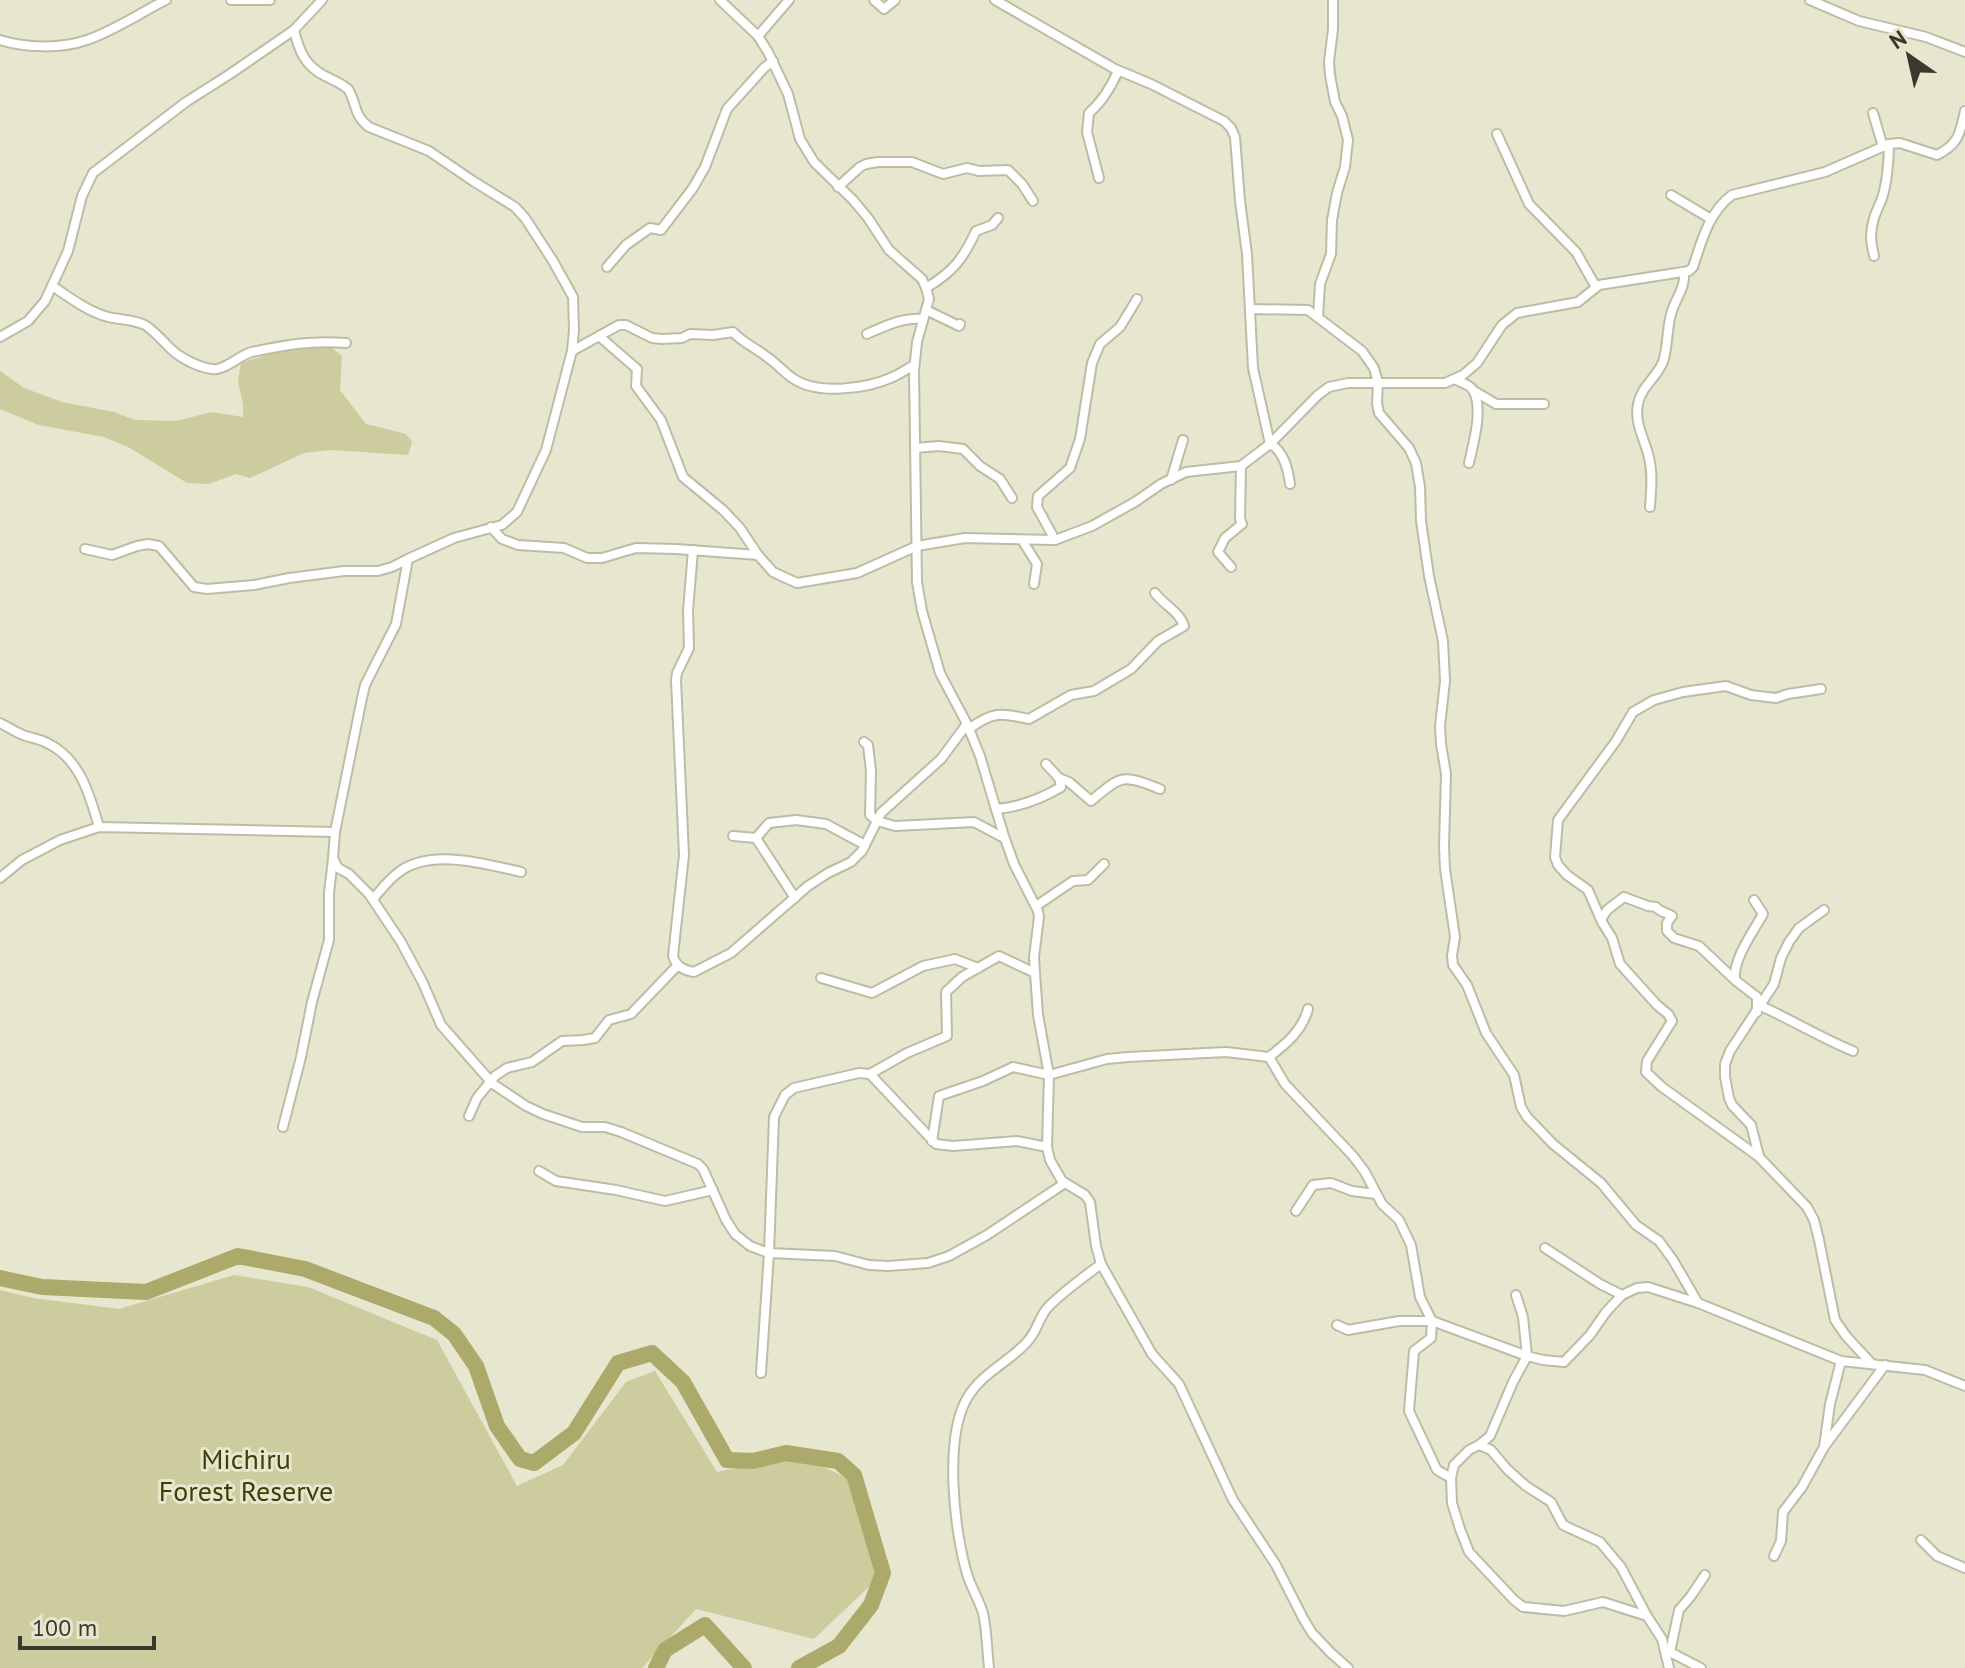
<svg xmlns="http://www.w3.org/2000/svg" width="1965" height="1668" viewBox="0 0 1965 1668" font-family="'PT Sans',sans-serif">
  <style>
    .green { fill: #cdcc9e }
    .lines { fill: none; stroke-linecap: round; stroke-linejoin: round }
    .river { stroke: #acaa6a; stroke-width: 16 }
    .minor-casing { stroke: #bdbda6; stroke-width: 12 }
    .minor { stroke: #fff; stroke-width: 8 }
    .labels { text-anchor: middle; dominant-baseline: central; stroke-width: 6; stroke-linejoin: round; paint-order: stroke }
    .park-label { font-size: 28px; fill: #403d09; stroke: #e7e6ce }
  </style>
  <rect width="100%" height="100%" fill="#e7e6ce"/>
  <g class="green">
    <polygon points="310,347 331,347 342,356 340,390 366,424 406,434 412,442 408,455 331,450 304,453 250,478 236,474 209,484 187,483 130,448 104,437 39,425 0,409 0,371 24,388 62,402 114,412 135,420 177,421 211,412 243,417 243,404 238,381 241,363 283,350"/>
    <polygon points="234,1275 308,1287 437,1340 517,1486 563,1465 626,1382 655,1371 717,1472 797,1455 850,1479 878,1578 814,1639 696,1609 642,1668 0,1668 0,1290 33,1298 119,1309"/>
  </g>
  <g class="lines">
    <g class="river">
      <polyline points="0,1278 42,1287 146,1292 238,1256 305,1269 434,1318 454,1334 476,1366 497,1426 520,1459 534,1463 574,1433 618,1363 652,1353 683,1382 727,1460 753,1461 786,1453 838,1461 854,1475 883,1573 871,1605 839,1646 799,1668"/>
      <polyline points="656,1668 665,1650 705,1625 744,1668"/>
    </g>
    <g class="minor-casing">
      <g id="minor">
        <polyline points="231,0 270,0"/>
        <polyline points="720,0 758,36 768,52 788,94 800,139 814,162 853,200 868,218 889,250 922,279 926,288 929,299 917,342 914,371 917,582 922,611 940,673 967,724 980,756 1004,836 1014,864 1038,911 1039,917 1034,957 1035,973 1038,1015 1049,1075 1047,1147 1050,1160 1062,1181 1085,1195 1090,1202 1096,1246 1101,1264 1152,1354 1179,1384 1233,1500 1276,1565 1303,1618 1312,1633 1331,1653 1348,1668"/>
        <polyline points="874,0 884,9 895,0"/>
        <path d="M995 0 1115 69 1151 84 1224 121 1231 128 1235 137 1240 201 1247 254 1253 368 1270 444C1284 451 1288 469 1290 484"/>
        <polyline points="1810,0 1859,21 1926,37 1965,52"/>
        <path d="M294 30C299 51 305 66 325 76 333 80 341 83 348 89 357 103 353 115 369 127L429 151 473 181 515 207 525 218 553 261 573 297 574 330 572 351 546 450 517 512 502 525 454 538 408 559 396 624 365 685 362 698 335 832 333 858 338 868 349 874 369 894 401 942 423 983 441 1025 493 1084 526 1106 543 1114 582 1127H605L621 1132 698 1164 703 1169 726 1220 735 1234 750 1246 769 1253 835 1256 869 1265 888 1266 928 1263 949 1256 987 1235 1065 1183"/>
        <polyline points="758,36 789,0"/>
        <path d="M0 40C26 48 61 49 87 40 115 30 140 13 166 0"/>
        <polyline points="1873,113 1883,147"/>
        <polyline points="1497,134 1529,204 1576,252 1596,287"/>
        <path d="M1099 178 1087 132 1089 113C1102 102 1111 87 1118 71"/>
        <polyline points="838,187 860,167 866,164 878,162 912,162 943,174 967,168 979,171 1008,170 1022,184 1033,201"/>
        <polyline points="1671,195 1711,219"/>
        <path d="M1874 256C1873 250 1871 243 1871 237 1871 223 1876 212 1881 201 1887 186 1889 159 1889 144"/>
        <polyline points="607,267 626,245 650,228 661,230 693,188 705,167 727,109 764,68 773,61"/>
        <path d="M54 287C70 298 89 312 108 317 121 320 133 319 145 325 154 331 161 339 168 346 178 357 197 367 212 369 225 371 239 355 252 352 285 345 312 340 346 343"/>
        <path d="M926 288C953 272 963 259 976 231L992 225 998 218"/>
        <polyline points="1250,309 1308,310 1362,351 1374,368 1378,383 1377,403 1379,413 1409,448 1416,463 1420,487 1421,521 1429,576 1443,641 1445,681 1440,726 1441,744 1446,774 1444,847 1445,869 1455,937 1452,956 1453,965 1467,985 1486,1033 1514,1075 1521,1107 1527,1117 1553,1144 1601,1183 1636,1225 1659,1241 1673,1260 1698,1303"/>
        <polyline points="926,310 959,326 960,324"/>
        <polyline points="1318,317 1320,284 1331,254 1332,220 1337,193 1345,167 1348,140 1342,116 1335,102 1330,75 1329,62 1333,29 1333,0"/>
        <path d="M867 334C885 326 903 317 923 319"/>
        <polyline points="599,336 637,369 636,386 661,420 683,477 723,510 740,528 758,555"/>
        <polyline points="0,337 28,321 45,301 68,251 82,196 93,173 186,102 230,74 294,30 322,0"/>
        <path d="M572 351 619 325H626L652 338 662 339 682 338 690 334 713 335 733 332C743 343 756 348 767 357 776 363 783 371 791 377 816 396 866 389 893 377 900 374 907 369 914 365"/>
        <path d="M1456 380C1462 383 1469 384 1473 390 1484 408 1473 444 1469 463"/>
        <polyline points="1474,391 1496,404 1544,404"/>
        <polyline points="915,448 939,446 963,449 980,466 1000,479 1012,498"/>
        <polyline points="1171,480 1183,440"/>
        <path d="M1650 507C1651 491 1653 474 1649 458 1645 439 1634 424 1638 404 1641 387 1657 377 1663 362 1669 344 1666 325 1673 308 1678 295 1685 287 1684 273"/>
        <path d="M491 527 502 539 518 545 564 548 587 558H602L636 548 676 549 758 555 773 572 797 583 857 573 917 546 965 538 1055 540 1092 526 1135 502 1161 484 1186 472 1241 466 1270 444 1318 395 1329 387 1348 383H1445L1463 375 1477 363 1502 325 1517 313 1578 302 1599 285 1689 271 1693 267C1702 240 1709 212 1732 195L1825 172 1889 144 1900 143 1937 155C1959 144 1960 133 1965 111"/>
        <polyline points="1022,540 1037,564 1034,584"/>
        <polyline points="1055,540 1037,507 1038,496 1070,468 1080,439 1092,363 1100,344 1120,327 1137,299"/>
        <polyline points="85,549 112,555 137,546 148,544 159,546 194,587 207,589 254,585 289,578 344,571 378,571 392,567 408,559"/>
        <path d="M693 550 688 611 689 648 677 673 676 680 684 855 673 956C676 967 684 970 694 972L731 953 808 886 828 873 851 862 862 851 881 813 941 759 967 724"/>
        <polyline points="1231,567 1218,552 1225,538 1242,524 1240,519 1241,466"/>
        <polyline points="1821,689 1788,694 1776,698 1751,695 1726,686 1683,692 1654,700 1633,712 1616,741 1558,820 1555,857 1558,865 1567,875 1588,890 1602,922 1612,938 1620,964 1657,1005 1668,1014 1672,1021 1647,1061 1646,1072 1662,1087 1759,1157 1807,1207 1814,1220 1819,1240 1835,1320 1846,1336 1871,1363"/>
        <path d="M0 723C8 727 15 732 23 735 31 738 40 739 47 743 80 758 90 796 99 827"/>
        <path d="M969 729C993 711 1001 713 1029 719L1071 695 1094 691 1131 669 1158 641 1184 626C1180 612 1164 605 1155 593"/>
        <polyline points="864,742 868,745 871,771 870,815 877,821 895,826 974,822 1004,838"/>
        <path d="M1059 778 1069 782 1091 801C1122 775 1122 774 1160 789"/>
        <path d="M996 809C1019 807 1041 799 1061 787L1059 778 1046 764"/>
        <polyline points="733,836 756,838 769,823 796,820 826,824 865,845"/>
        <polyline points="756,838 795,898"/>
        <polyline points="0,878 22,860 60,840 99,827 335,832"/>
        <path d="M373 899C381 890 389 879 399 872 431 848 485 864 521 872"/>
        <polyline points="1036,906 1073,881 1088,880 1104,864"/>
        <path d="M1602 922V918L1607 910 1624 897 1648 906 1656 907C1661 913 1666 912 1672 916L1667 923V931L1674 938 1699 946 1735 980 1757 997V1012"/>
        <polyline points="821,978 872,993 923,966 955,959 978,968"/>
        <path d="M1735 979C1733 959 1753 932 1763 914L1754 900"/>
        <path d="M1761 1006C1792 1020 1821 1038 1853 1051"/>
        <polyline points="1269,1057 1285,1084 1353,1156 1365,1172 1382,1204 1399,1220 1411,1245 1420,1297 1432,1321 1431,1338 1414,1351 1409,1411 1437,1470 1451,1478"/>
        <polyline points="870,1074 936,1144 953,1146 1017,1141 1047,1147"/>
        <polyline points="469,1116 477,1098 495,1076 507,1068 532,1062 562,1041 583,1040 595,1038 609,1020 631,1014 678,965"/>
        <polyline points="283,1127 301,1057 312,1002 329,940 329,893 333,859"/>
        <path d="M932 1141 939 1096 983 1081 1013 1067 1049 1075 1107 1059 1128 1057 1226 1052 1269 1057C1286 1044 1302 1031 1308 1009"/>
        <polyline points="1759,1156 1751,1125 1732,1105 1729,1098 1725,1077 1725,1064 1730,1051 1774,984 1781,958 1789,942 1799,928 1824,910"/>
        <polyline points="539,1171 556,1181 616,1190 665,1201 713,1190"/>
        <polyline points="1296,1211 1313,1185 1331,1183 1352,1191 1376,1194"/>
        <polyline points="1545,1248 1600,1284 1622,1295"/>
        <polyline points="1516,1295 1523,1317 1527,1356 1513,1382 1490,1436 1479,1445 1469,1450 1454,1465 1451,1478 1452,1503 1460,1529 1469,1552 1514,1600 1523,1607 1564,1611 1603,1602 1647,1616"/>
        <polyline points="1337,1325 1348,1330 1399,1321 1432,1321 1527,1356 1543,1360 1564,1362 1590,1335 1606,1312 1622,1295 1637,1288 1648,1287 1698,1303 1841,1361 1925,1370 1965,1386"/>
        <polyline points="761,1373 769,1253 774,1117 785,1095 794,1088 859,1073 870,1074 907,1053 947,1036 946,992 962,977 999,956 1035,973"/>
        <polyline points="1479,1445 1491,1450 1507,1469 1526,1486 1551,1502 1563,1525 1600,1542 1621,1567 1647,1616 1662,1639 1669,1668"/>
        <polyline points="1824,1447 1830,1404 1841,1361"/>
        <polyline points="1921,1540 1937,1556 1965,1568"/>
        <polyline points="1774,1556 1781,1541 1783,1512 1802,1487 1824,1447 1885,1365"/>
        <polyline points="1666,1650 1701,1668"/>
        <polyline points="1670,1652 1679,1610 1691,1596 1705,1575"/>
        <path d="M989 1668C987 1650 987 1631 983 1613 979 1600 971 1587 967 1574 954 1530 943 1434 969 1395 984 1372 1009 1362 1027 1342 1036 1333 1038 1321 1045 1311 1053 1299 1088 1274 1101 1264"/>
      </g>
    </g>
    <use href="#minor" class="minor"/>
  </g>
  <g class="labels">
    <g class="park-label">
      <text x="246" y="1458">Michiru<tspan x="246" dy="32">Forest Reserve</tspan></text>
    </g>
  </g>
  <g transform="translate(1909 56) rotate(326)" stroke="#e7e6ce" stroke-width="6" paint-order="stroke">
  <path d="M0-6L14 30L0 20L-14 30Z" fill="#393930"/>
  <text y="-12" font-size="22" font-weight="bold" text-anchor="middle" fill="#393930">N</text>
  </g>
  <path d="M20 1636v12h134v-12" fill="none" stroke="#393930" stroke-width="4"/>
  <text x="32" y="1636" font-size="24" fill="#393930" stroke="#e7e6ce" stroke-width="6" paint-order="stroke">100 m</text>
</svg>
